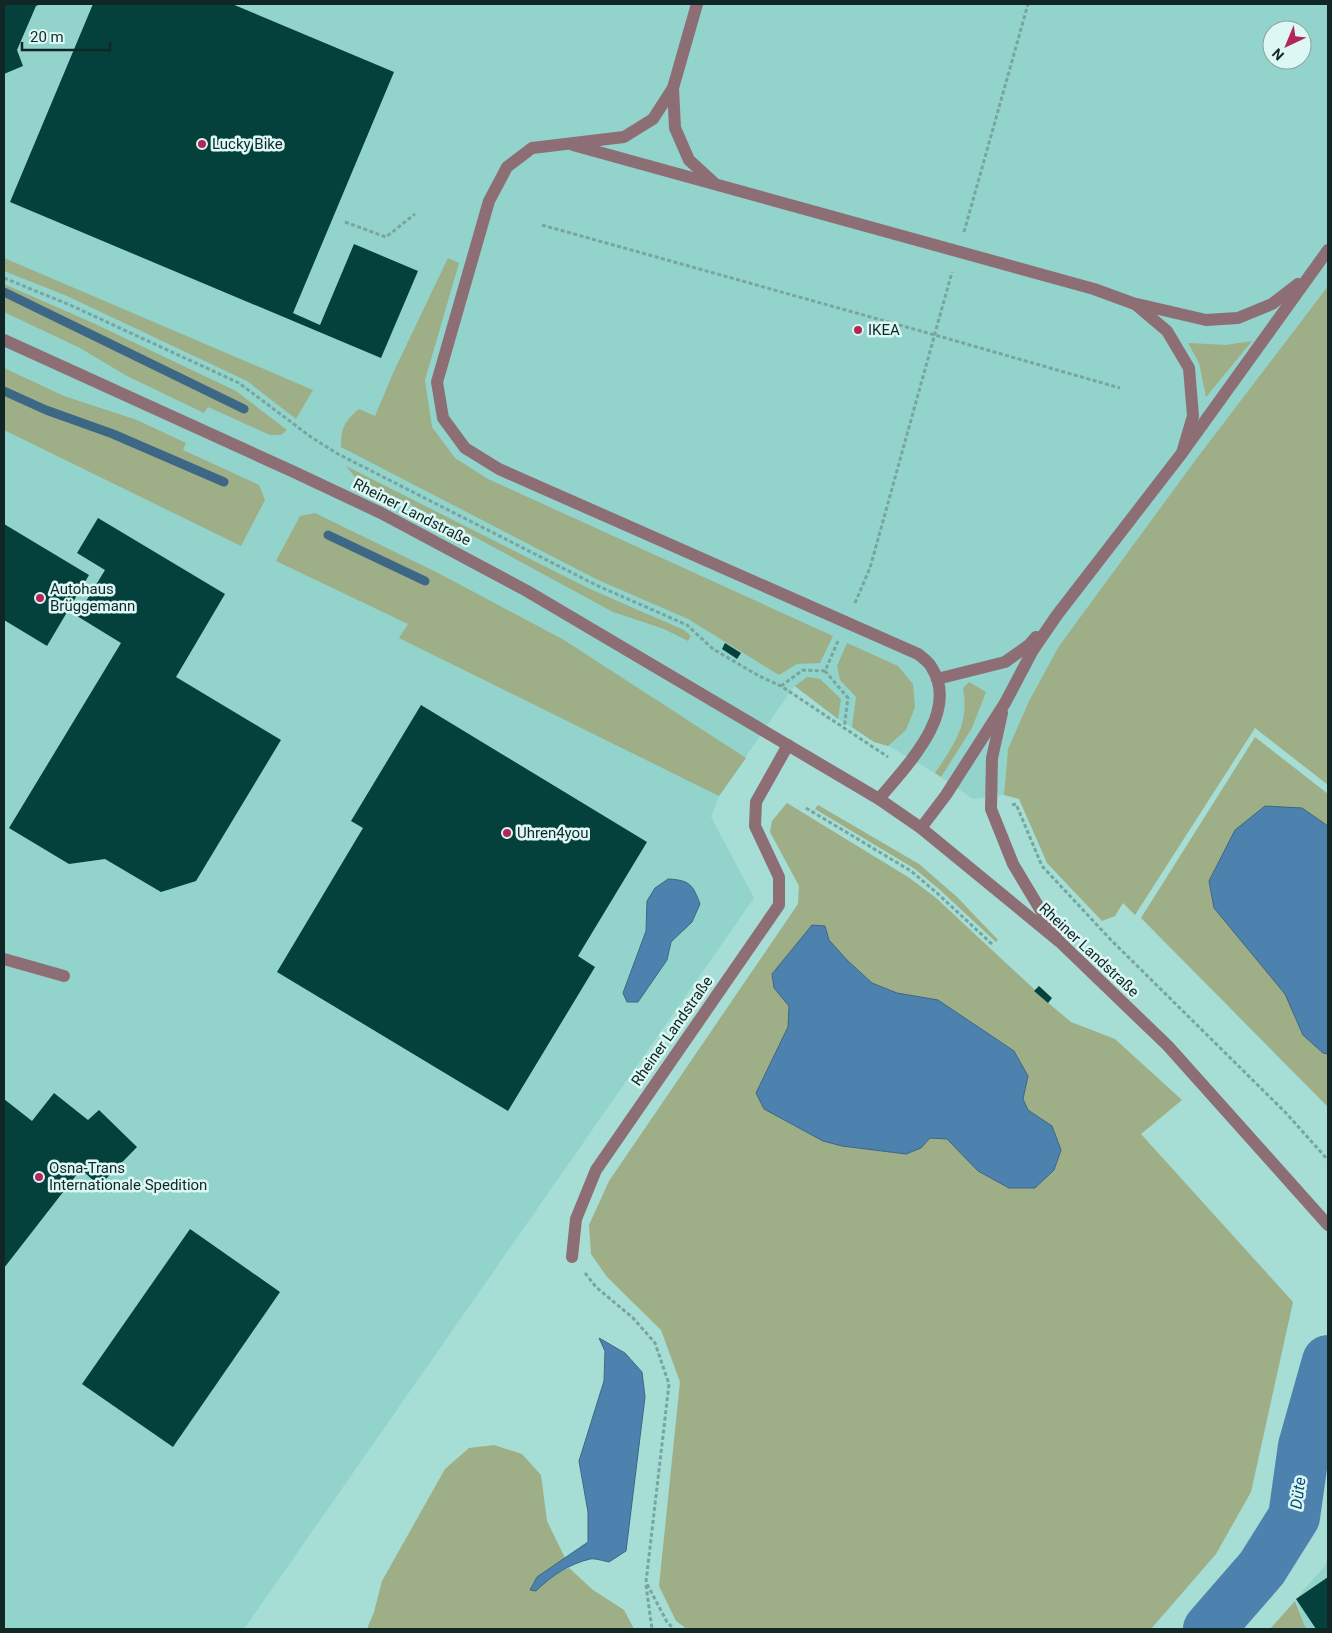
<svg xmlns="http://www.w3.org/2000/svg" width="1332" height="1633" viewBox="0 0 1332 1633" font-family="Roboto,sans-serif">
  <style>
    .built { fill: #92d3cb; fill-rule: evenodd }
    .green { fill: #9eae86 }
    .water { fill: #4e82ae; stroke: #3c6785 }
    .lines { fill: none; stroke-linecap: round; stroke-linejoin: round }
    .stream { stroke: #3c6785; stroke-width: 9 }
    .river { stroke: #4e82ae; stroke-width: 52 }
    .building { fill: #04413c }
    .path { stroke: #78a59e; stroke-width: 3; stroke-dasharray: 4 2.5; stroke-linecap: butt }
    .minor { stroke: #8d6e74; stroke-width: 12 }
    .poi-dot { fill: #b42658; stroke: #ddf8f4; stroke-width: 2 }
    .labels { text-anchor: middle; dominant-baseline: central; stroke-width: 5; stroke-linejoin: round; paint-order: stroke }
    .poi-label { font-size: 15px; fill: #112725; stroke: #ddf8f4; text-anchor: start }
    .street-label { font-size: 15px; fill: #112725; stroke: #ddf8f4 }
    .water-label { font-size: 16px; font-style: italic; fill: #0a4a76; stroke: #ddf8f4 }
  </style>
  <rect width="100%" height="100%" fill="#a6ddd5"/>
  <g class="built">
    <path d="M4 4H1328V286L1197 458 1059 646 1029 701 1008 749 1004 795 973 799 935 773 889 746 874 742 838 719 794 686 719 796 711 817 754 898 244 1629H4ZM1272 30H1302V60H1272Z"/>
    <polygon points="1328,1558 1328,1629 1306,1629 1296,1599 1324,1567"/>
  </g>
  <g class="green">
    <polygon points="4,258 313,390 296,419 247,381 67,296 4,271"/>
    <path d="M448 258 459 263 425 380 432 427 455 458 488 479 833 636 820 663 797 664 779 675 688 619 596 579 341 447C341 428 344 422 359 409L375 416 394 371Z"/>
    <polygon points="4,284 93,323 236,391 287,430 281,435 270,435 208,407 204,413 127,376 80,348 4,312"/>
    <polygon points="1328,286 1328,785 1255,728 1135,915 1123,903 1115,916 1102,921 1047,863 1019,799 1004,795 1008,749 1029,701 1059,646 1197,458"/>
    <polygon points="1252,341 1206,397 1199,363 1188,343 1226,345"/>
    <polygon points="4,368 64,396 137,420 186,443 183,450 259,485 265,500 241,546 4,430"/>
    <polygon points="346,466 590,589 684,630 691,636 688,641 664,629 613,612 460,529 355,477"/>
    <polygon points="315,513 440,574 564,640 746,758 719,796 399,638 408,624 276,561 300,516"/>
    <polygon points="847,643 898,666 913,684 915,707 906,730 888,746 874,742 852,727 856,697 840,680 837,666"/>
    <polygon points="807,677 820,679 841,699 838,719 795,686"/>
    <path d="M969 682 986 692 972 728 941 777 935 773C954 745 970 723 963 688Z"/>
    <polygon points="1255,737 1328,794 1328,1107 1141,918"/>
    <polygon points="787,803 908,877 935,897 1035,990 1034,991 1071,1022 1115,1039 1182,1100 1141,1134 1293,1302 1251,1492 1216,1554 1151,1629 687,1629 676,1621 659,1586 680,1382 661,1330 607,1277 591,1254 589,1225 609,1181 798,904 799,886 770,832 772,821"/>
    <polygon points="818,805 919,864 957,897 998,940 996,942 939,889 915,869 815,809"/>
    <polygon points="494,1445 522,1454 541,1475 547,1521 565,1558 537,1577 536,1591 549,1577 569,1568 593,1590 624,1610 634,1629 367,1629 374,1612 382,1581 445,1469 469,1448"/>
    <polygon points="1295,1601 1306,1629 1270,1629"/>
  </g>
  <g class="water">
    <polygon points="1265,806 1302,808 1328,826 1328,1054 1323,1053 1303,1035 1285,994 1214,908 1209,881 1235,830"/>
    <path d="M668 879C690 880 693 885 700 904L692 922 671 942 667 960 638 1002H627L623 993 646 931 647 901 655 888Z"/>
    <polygon points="812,925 825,926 829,940 847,960 872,983 897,993 938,1000 1014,1051 1028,1076 1023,1099 1028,1110 1052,1126 1061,1150 1054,1170 1035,1188 1009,1188 978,1171 947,1139 930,1138 921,1148 906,1154 842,1146 823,1141 764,1109 756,1093 788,1027 789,1006 774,988 772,974"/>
    <path d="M599 1338 625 1353 642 1372 645 1397 626 1551 609 1562C603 1561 595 1558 590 1559 569 1564 551 1576 536 1591L530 1590 537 1577 588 1542V1512L579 1461 604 1381 605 1351Z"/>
  </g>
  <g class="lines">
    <g class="stream">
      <polyline points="4,292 244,409"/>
      <polyline points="4,391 46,410 113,434 224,482"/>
      <polyline points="328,535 425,581"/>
    </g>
    <polyline class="river" points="1209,1629 1262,1568 1294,1517 1304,1446 1328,1361"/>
  </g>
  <g class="building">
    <polygon points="4,4 41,4 36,6 17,50 23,66 4,74"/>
    <polygon points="93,4 232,4 394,72 293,313 320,325 354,244 418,271 381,358 10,202"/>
    <polygon points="98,518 225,594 176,677 281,740 196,881 161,892 105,859 69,864 9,828 121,643 77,616 105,570 77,553"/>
    <polygon points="4,524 89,575 47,646 4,620"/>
    <polygon points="725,643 741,653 737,659 722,649"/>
    <polygon points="421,705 647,842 578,956 595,967 508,1111 277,972 363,828 351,821"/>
    <polygon points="1039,986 1052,998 1048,1003 1034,991"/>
    <polygon points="54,1093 88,1120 99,1110 137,1147 99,1186 81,1169 4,1268 4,1099 32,1121"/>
    <polygon points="190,1229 280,1292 173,1447 82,1384"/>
    <polygon points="1328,1577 1328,1629 1316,1629 1296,1599"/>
  </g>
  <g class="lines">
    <g class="path">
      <polyline points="345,222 386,237 415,214"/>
      <polyline points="542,225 935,335 1120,388"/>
      <polyline points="964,232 1028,4"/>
      <polyline points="4,278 70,305 239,383 311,437 338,454 596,585 687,625 713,649 759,676 781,686 888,757"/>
      <polyline points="855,603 870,568 952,272"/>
      <polyline points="838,641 825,671 848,698 844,729"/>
      <polyline points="781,686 803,670 825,671"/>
      <polyline points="1012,805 1016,804 1042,866 1111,940 1286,1113 1328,1160"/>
      <polyline points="806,808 911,871 937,893 993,945"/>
      <polyline points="585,1273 596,1287 633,1318 655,1343 669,1384 646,1582 667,1622 674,1629"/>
      <polyline points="646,1585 652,1629"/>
    </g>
    <g class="minor">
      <path d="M697 4 673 88 653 119 624 137 532 148 507 167 489 201 437 382 443 418 465 448 499 469 918 654C923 658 929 662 932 668 960 713 906 766 879 799"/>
      <polyline points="673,88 675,128 689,160 713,182"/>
      <polyline points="573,145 1094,289 1135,304 1167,331 1189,368 1193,416 1182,453"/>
      <polyline points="1137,304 1206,320 1238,318 1272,304 1298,284"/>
      <polyline points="4,340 294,472 381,513 527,591 879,799 921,828 1060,942 1168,1046 1328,1225"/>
      <polyline points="937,679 1005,662 1029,645 1036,637"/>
      <polyline points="1002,713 992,758 991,809 1013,864 1055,934"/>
      <polyline points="921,828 946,795 1005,703 1033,650 1057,615 1182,453 1328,250"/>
      <polyline points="4,959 64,976"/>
      <polyline points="572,1257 576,1219 596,1170 779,905 779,877 755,826 756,802 788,745"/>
    </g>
  </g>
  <g class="poi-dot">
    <circle cx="202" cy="144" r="5"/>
    <circle cx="858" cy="330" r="5"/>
    <circle cx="40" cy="598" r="5"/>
    <circle cx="507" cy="833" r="5"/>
    <circle cx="39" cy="1177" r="5"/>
  </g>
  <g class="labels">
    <g class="poi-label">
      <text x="212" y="144">Lucky Bike</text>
      <text x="868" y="330">IKEA</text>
      <text x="50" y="589">Autohaus<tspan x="50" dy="17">Brüggemann</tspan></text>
      <text x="517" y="833">Uhren4you</text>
      <text x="49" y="1168">Osna-Trans<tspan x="49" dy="17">Internationale Spedition</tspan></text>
    </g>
    <g class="street-label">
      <text transform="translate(412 512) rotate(27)">Rheiner Landstraße</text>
      <text transform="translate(1089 950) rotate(43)">Rheiner Landstraße</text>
      <text transform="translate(672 1031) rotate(-55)">Rheiner Landstraße</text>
    </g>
    <g class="water-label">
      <text transform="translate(1298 1493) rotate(-82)">Düte</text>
    </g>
  </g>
  <rect width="1332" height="1633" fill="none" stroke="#112725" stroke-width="10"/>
  <g transform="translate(1287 45) rotate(224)"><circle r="24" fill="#ddf8f4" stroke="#8ba4a1"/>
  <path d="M0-4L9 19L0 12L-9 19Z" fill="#b42658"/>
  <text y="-8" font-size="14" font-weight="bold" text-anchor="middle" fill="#112725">N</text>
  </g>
  <path d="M22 42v8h88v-8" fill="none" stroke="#112725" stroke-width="2.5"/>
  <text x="30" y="42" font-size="15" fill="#112725" stroke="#ddf8f4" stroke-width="4" paint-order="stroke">20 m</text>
</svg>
